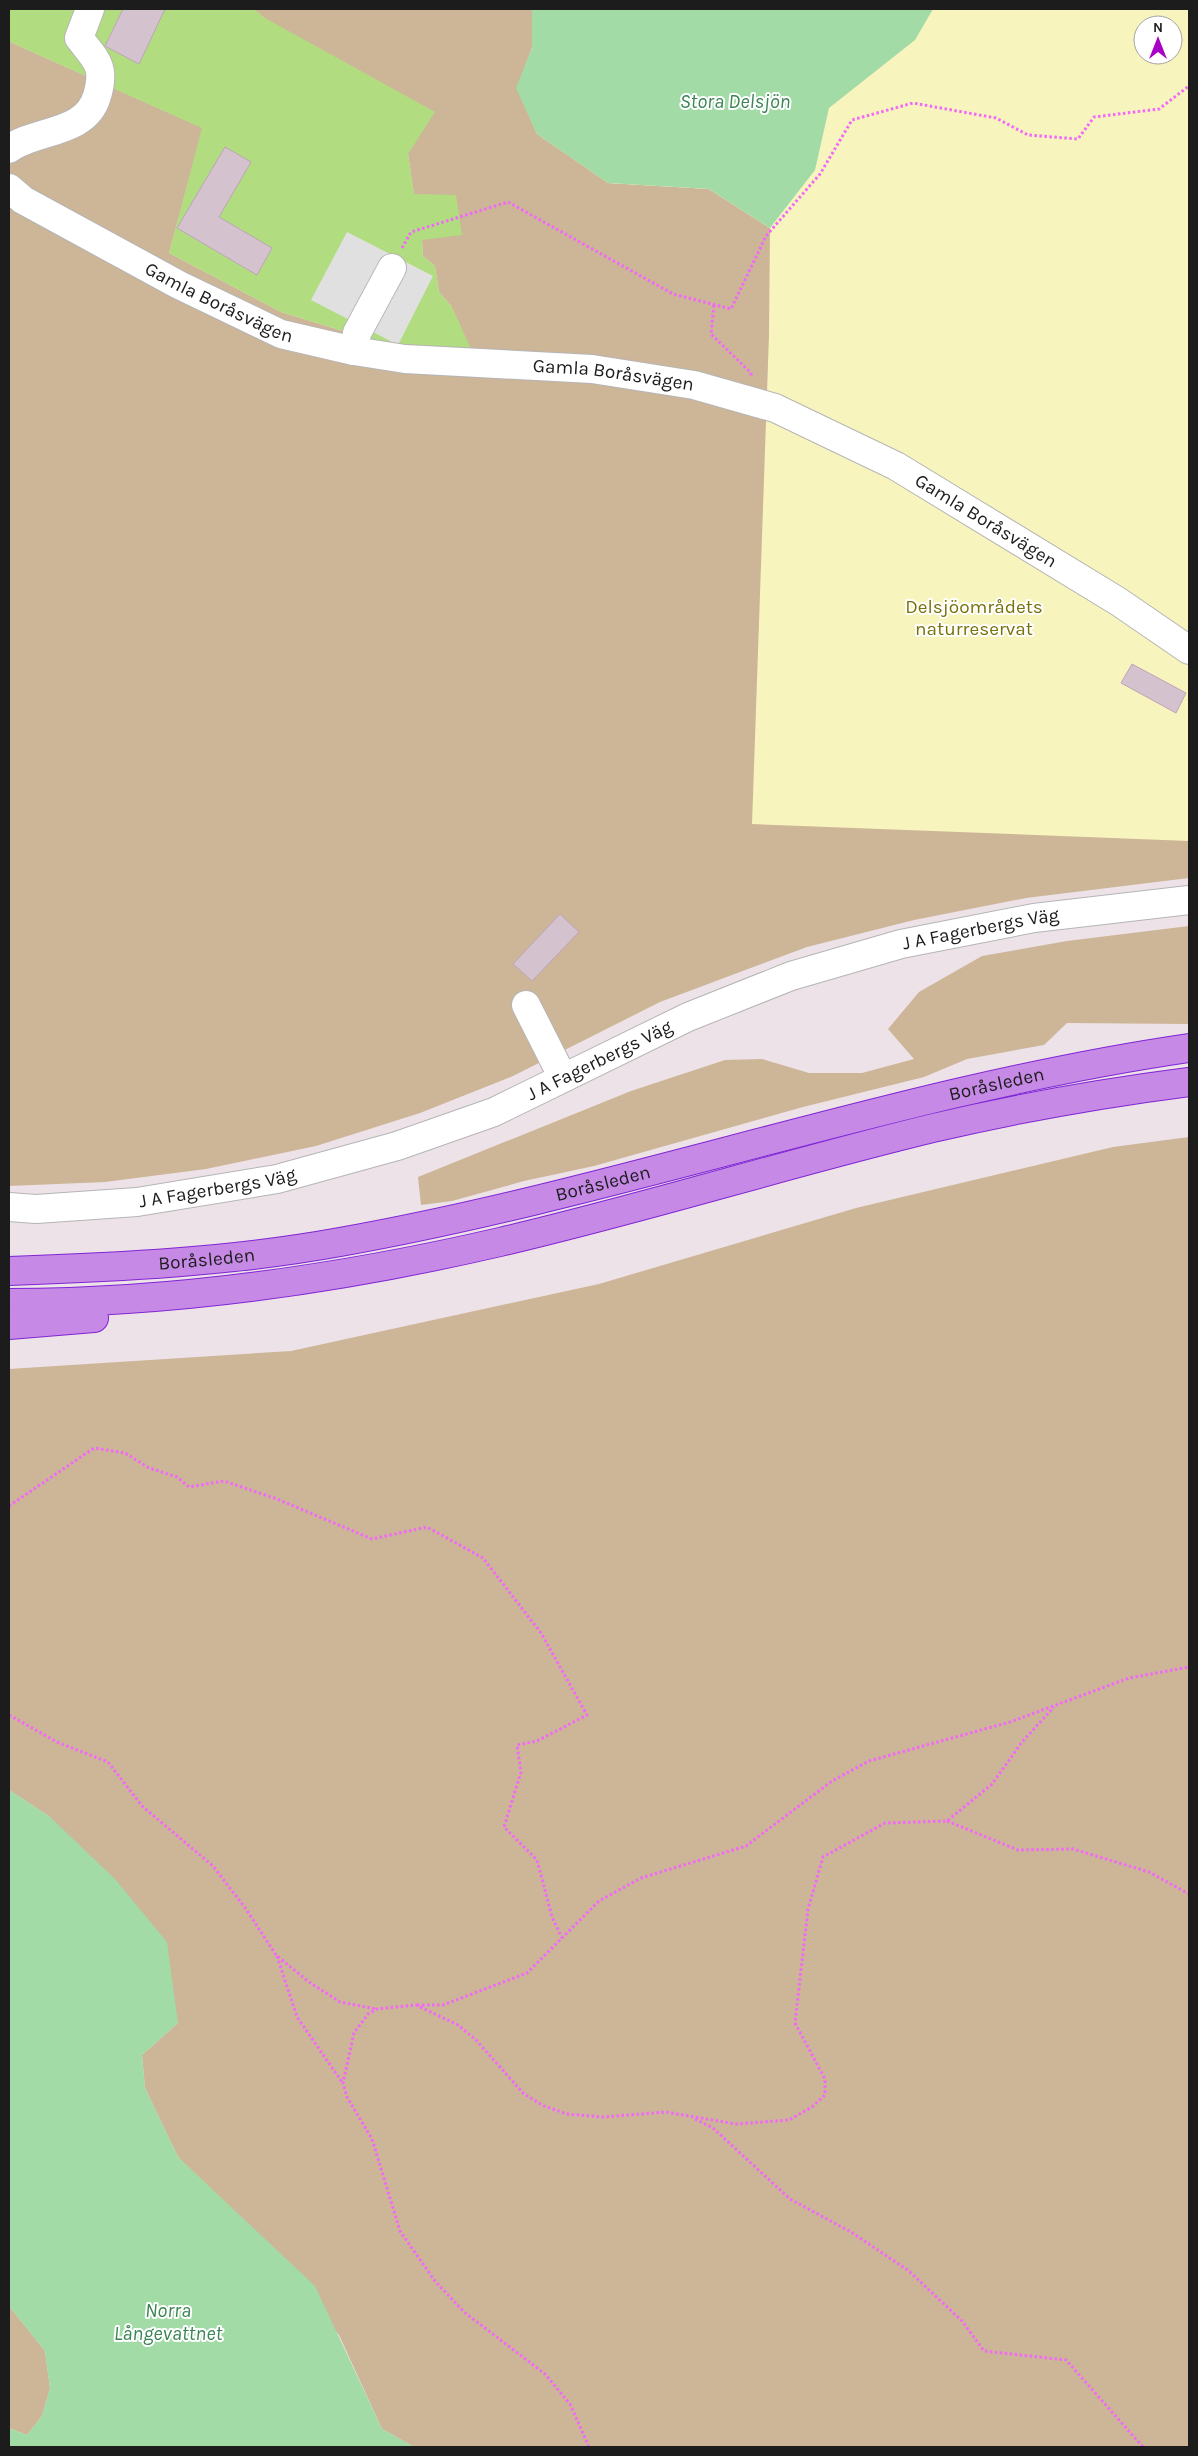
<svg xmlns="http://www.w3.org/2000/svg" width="1198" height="2456" viewBox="0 0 1198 2456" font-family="Karla,sans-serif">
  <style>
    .forest { fill: #cdb597; fill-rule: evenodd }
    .park { fill: #f8f4be; fill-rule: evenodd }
    .pitch { fill: #b1dd80 }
    .parking { fill: #e0e0e0 }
    .water { fill: #a2dba6 }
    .building { fill: #d4c2cf; stroke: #bfa4b7 }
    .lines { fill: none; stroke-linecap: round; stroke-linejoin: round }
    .minor-casing { stroke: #b5b5b5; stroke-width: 30 }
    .highway-casing { stroke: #7f25d5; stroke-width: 30 }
    .path { stroke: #f268f8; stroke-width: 3; stroke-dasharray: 2.5 2.5; stroke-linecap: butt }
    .minor { stroke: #fff; stroke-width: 28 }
    .highway { stroke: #c689e5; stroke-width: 28 }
    .labels { text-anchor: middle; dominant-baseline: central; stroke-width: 4; stroke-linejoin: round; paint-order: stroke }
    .street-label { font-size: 19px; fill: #1c1c1c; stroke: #fff }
    .park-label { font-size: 19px; fill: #78710c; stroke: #fff }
    .water-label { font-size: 20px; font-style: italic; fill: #3c8455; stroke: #fff }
  </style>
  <rect width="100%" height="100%" fill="#ede2e7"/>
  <g class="forest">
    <path d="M254 9H532V48L517 88 608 183 709 189 770 228 829 108 1189 9V878L1026 898 914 920 807 947 660 1002 513 1076 420 1113 316 1146 206 1169 105 1182 9 1186V40L10 42 203 128 169 253 281 312 379 342 452 307 439 292 435 266 423 256 422 240 456 195H414L408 154ZM1143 25H1173V55H1143Z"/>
    <polygon points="1189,926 1189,1024 1067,1023 1044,1045 967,1059 924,1077 803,1107 594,1166 524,1181 452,1201 421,1205 418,1177 631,1091 725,1060 762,1059 809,1073 862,1073 914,1059 888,1029 919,992 982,956 1067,941"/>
    <polygon points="1189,1137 1189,2447 414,2447 382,2429 339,2335 245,2222 178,2157 145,2088 142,2055 178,2023 50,1817 9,1790 9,1369 291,1351 599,1284 856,1208 1113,1147"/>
    <polygon points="9,2306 45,2351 50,2388 42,2416 27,2435 9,2428"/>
  </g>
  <path class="park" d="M532 9H1189V841L752 824 769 335 770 228 709 189 608 183 537 134 517 88 532 48ZM1143 25H1173V55H1143Z"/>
  <polygon class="pitch" points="9,9 254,9 265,18 435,112 408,154 414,194 456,195 462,235 422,240 423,256 435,266 439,292 452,307 472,351 431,350 379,342 281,312 169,253 202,128 10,42"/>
  <polygon class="parking" points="347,232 433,276 398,345 311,300"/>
  <g class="water">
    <polygon points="532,9 933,9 915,40 829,108 815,170 770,228 709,189 608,183 537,134 516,88 532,48"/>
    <polygon points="9,1790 50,1817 115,1879 167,1942 178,2023 142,2055 145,2088 178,2157 315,2286 382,2429 414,2447 9,2447 9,2428 27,2435 42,2416 50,2388 45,2351 9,2306"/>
  </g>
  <g class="building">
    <polygon points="123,9 165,9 139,64 105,46"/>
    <polygon points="225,147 251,162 219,217 272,248 257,275 177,228"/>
    <polygon points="1132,664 1186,693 1176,713 1121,683"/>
    <polygon points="560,914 579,932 532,981 513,964"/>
  </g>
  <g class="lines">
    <g class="minor-casing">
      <g id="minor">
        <path d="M9 149C35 129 86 135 97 96 106 66 96 60 79 38L90 9"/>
        <path id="s1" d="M9 188 23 200 179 285 281 334 354 351 405 359 592 369 694 385 775 408 896 466 1119 602 1189 650"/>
        <polyline points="354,351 357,333 392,268"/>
        <polyline points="526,1005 563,1078"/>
        <path id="s2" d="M9 1207 36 1209 137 1202 277 1179 397 1146 494 1112 688 1017 791 976 901 944 1034 918 1189 900"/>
      </g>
    </g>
    <g class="highway-casing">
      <g id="highway">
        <path id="s3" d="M9 1271C120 1267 230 1262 340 1242 626 1191 901 1090 1189 1048"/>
        <path d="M9 1303C173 1303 340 1279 500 1242 646 1208 788 1163 933 1128 1018 1108 1103 1093 1189 1082"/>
        <polyline points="9,1325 94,1318"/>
      </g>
    </g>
    <g class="path">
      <polyline points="402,248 411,232 508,202 673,294 731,309 766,236 820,174 852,120 913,103 996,118 1028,135 1078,139 1094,117 1159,109 1189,86"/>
      <polyline points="714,305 711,334 751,373 751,377"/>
      <polyline points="9,1506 94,1448 125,1453 149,1468 177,1477 189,1487 224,1481 277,1499 372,1539 427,1527 483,1558 541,1633 587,1715 537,1741 517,1745 521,1772 504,1827 537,1860 552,1917 562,1938"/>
      <polyline points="9,1715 57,1742 108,1762 142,1806 213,1866 246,1909 276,1955 309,1982 340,2002 376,2009"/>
      <polyline points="947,1821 1018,1850 1073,1849 1149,1872 1189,1894"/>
      <polyline points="277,1956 297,2017 342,2082"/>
      <polyline points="417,2005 443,2005 527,1973 599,1901 641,1878 746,1846 832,1781 869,1761 1010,1722 1129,1678 1189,1667"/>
      <polyline points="695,2119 713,2128 790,2199 851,2232 909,2271 962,2321 984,2351 1066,2360 1143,2447"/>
      <polyline points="589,2447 570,2404 545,2374 464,2312 435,2281 400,2231 372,2139 347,2097 343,2083 354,2033 368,2014 377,2009 416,2005 458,2025 476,2040 524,2094 544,2106 567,2114 603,2117 666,2112 736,2124 789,2120 812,2107 825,2095 825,2079 795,2023 808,1909 823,1857 885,1823 947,1821 992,1784 1022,1742 1054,1707"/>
    </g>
    <use href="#minor" class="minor"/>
    <use href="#highway" class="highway"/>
  </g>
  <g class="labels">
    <g class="street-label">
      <text stroke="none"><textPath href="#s1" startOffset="240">Gamla Boråsvägen</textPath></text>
      <text stroke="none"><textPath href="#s1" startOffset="645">Gamla Boråsvägen</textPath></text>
      <text stroke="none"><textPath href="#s1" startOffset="1050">Gamla Boråsvägen</textPath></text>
      <text stroke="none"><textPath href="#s2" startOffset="1020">J A Fagerbergs Väg</textPath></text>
      <text stroke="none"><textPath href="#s2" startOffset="615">J A Fagerbergs Väg</textPath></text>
      <text stroke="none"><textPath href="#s3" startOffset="1008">Boråsleden</textPath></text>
      <text stroke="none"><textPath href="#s3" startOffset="602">Boråsleden</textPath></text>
      <text stroke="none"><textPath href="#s2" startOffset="210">J A Fagerbergs Väg</textPath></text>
      <text stroke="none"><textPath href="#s3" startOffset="198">Boråsleden</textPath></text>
    </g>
    <g class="park-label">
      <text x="974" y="607">Delsjöområdets<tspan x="974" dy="22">naturreservat</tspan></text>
    </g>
    <g class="water-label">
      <text x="735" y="101">Stora Delsjön</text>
      <text x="168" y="2310">Norra<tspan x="168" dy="23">Långevattnet</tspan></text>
    </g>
  </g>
  <rect width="1198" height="2456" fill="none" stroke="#1c1c1c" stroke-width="20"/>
  <g transform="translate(1158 40)"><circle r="24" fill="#ffffff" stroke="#a4a4a4"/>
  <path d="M0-4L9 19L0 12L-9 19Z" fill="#a902c6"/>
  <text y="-8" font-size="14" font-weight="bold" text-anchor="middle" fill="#1c1c1c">N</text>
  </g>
</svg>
